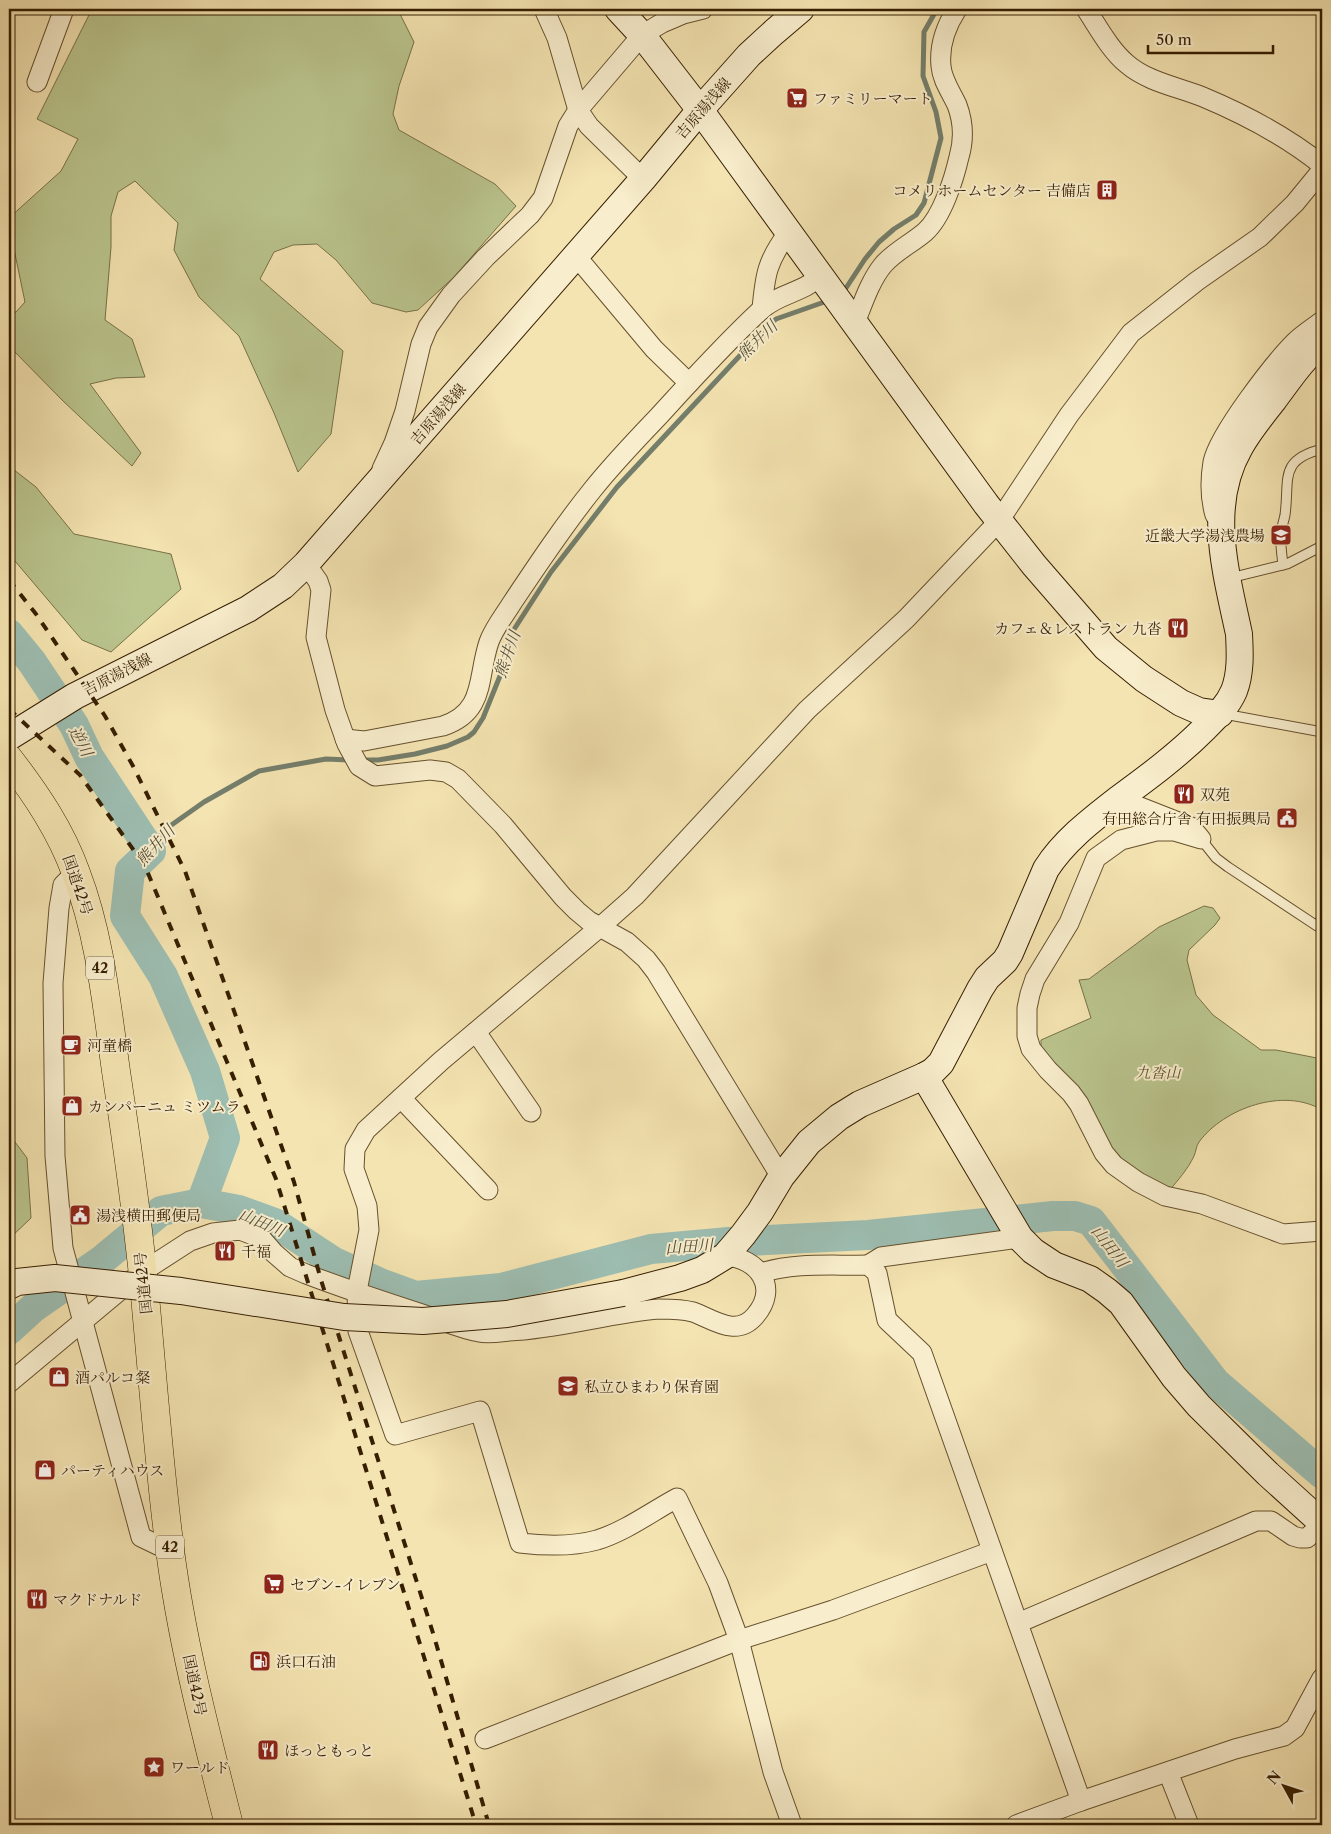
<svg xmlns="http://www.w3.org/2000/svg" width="1331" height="1834" viewBox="0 0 1331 1834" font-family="'Libre Caslon Text','Noto Serif JP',serif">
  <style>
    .green { fill: #bac48d; stroke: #787147 }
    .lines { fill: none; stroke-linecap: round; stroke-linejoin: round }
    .stream { stroke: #747e6b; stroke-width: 5 }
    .river { stroke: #9dbeb2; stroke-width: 30 }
    .lane-casing { stroke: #66502d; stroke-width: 11 }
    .street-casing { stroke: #66502d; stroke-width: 21 }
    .secondary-casing { stroke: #361e01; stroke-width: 28 }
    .highway-casing { stroke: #361e01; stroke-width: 29 }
    .lane { stroke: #f8edcc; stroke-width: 9 }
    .street { stroke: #f8edcc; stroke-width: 19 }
    .secondary { stroke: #f8edcc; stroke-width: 26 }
    .highway { stroke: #f4e4b1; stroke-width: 28 }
    .rail { stroke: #361e01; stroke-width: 4; stroke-dasharray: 9 9; stroke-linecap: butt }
    .secondary-bridge-casing { stroke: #361e01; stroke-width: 28; stroke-linecap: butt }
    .secondary-bridge { stroke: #f8edcc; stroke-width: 26 }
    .labels { text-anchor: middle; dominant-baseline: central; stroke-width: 4; stroke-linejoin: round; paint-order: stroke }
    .shield { fill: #f8edcc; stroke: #705c3e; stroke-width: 1 }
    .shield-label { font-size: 14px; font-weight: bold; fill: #361e01 }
    .poi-label { font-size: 15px; fill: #361e01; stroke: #f8edcc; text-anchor: start }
    .street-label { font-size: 15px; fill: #361e01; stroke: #f8edcc }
    .park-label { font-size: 15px; font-style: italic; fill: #5e502b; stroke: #f8edcc }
    .water-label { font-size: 16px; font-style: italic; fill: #554e36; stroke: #f8edcc }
  </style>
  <rect width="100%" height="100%" fill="#f4e4b1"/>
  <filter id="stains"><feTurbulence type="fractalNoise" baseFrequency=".004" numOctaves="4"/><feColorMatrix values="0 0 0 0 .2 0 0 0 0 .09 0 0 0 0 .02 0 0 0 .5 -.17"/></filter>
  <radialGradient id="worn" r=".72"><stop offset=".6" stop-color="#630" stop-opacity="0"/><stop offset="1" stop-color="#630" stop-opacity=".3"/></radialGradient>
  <g class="green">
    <polygon points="92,9 387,9 400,14 414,42 399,86 393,114 399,130 495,184 516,206 454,277 418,310 406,312 372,303 336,260 317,244 293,245 274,252 260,279 343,351 331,434 298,472 274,413 239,336 199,297 174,250 178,223 135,181 118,192 111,216 111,247 105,320 132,339 145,377 116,378 90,384 141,453 132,466 62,400 9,346 9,313 16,312 25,302 9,225 9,218 61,171 78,139 37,119"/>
    <polygon points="9,466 36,487 74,534 171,554 181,589 111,652 82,640 9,554"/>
    <path d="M1204 906 1213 908 1220 918 1215 925 1189 950 1187 960 1196 995 1213 1015 1261 1050H1276L1322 1059V1110C1284 1087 1224 1108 1199 1142 1196 1146 1196 1152 1194 1156 1188 1169 1178 1180 1169 1191L1121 1162 1041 1052V1040L1091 1018 1079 980 1089 979 1159 927Z"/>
    <polygon points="9,1134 27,1158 31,1218 9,1239"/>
  </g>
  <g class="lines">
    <g class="stream">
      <polyline points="841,292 846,288 865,259 879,242 894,229 916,215 924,203 941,138 936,112 923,76 924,32 937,9"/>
      <polyline points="360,760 378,760 415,754 447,746 468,737 474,732 483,718 502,671 513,631 551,572 617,487 762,332 776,319 830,300"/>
      <polyline points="151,851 159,837 170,826 204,802 259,771 326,759 349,760"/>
    </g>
    <g class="river">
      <polyline points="9,634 32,662 74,725 89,757 151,851 130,871 125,916 163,976 205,1071 225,1138 201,1203"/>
      <polyline points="9,1330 33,1308 102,1260 161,1211 201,1203 239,1210 275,1223 334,1262 380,1283 416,1296 501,1288 651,1249 729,1242 868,1235 1053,1216 1075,1216 1091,1221 1215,1382 1322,1474"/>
    </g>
    <g class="lane-casing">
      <g id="lane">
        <path d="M1283 565C1282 555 1280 544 1281 534 1281 528 1284 521 1285 515 1290 480 1278 460 1322 449"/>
        <polyline points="1230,578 1287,564 1322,546"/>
        <polyline points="1224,714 1322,732"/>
        <polyline points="1201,839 1216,858 1228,867 1317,926 1322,918"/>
      </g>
    </g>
    <g class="street-casing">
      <g id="street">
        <polyline points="544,9 557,38 578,110 589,126 643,179"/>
        <path d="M1086 9C1098 27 1110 50 1127 64 1148 82 1178 87 1203 97 1246 115 1287 137 1322 165"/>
        <polyline points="37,82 64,9"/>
        <polyline points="576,256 654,349 689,383"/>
        <path d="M762 309C765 275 767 261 788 233"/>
        <path d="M855 323C863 303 870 281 883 265 895 251 911 244 925 232 942 217 954 179 959 157 964 140 963 121 957 105 951 92 942 80 941 66 939 46 946 26 957 9"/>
        <polyline points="382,469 394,443 405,411 421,344 428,327 451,295 486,257 530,215 543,198 568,126 578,110 642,35 662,23 683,14 703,9"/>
        <path d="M1215 515C1210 498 1210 480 1213 462 1219 434 1274 363 1295 342 1303 334 1313 328 1322 321"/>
        <polyline points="306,564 318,581 321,590 316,637 335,710 347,744 359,766 375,776 430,770 446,772 458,779 503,825 563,897 577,911 589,921 627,942 646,959 656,972 781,1177"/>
        <path d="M345 739 364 741 443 726C486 712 477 677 489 642 494 628 504 616 512 603 538 564 564 525 593 489 613 464 635 441 657 418 691 381 725 343 762 309 780 293 803 293 820 276"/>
        <polyline points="1120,799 1191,827 1201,839 1174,831 1156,831 1121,840 1096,858 1069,923 1035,979 1030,994 1027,1008 1027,1036 1031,1049 1048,1070 1071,1093 1079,1104 1104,1153 1114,1165 1138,1182 1165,1196 1202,1204 1283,1234 1322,1231"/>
        <polyline points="76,872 63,885 59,908 53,983 55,1156 63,1248 141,1537 170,1551"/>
        <polyline points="476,1032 531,1112"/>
        <polyline points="401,1098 488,1190"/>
        <polyline points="868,1265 881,1257 1020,1238"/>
        <path d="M761 1273C795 1262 833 1266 868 1265L877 1273 887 1320 922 1353 1081 1801"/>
        <path d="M9 1383 142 1272 190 1241 213 1233 240 1230 261 1238 274 1253 290 1267 306 1274C345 1289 385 1302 425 1315 442 1320 461 1329 479 1332 488 1334 500 1332 509 1331 559 1329 609 1313 659 1309 670 1309 682 1309 693 1312 713 1319 736 1338 755 1316 780 1287 758 1258 725 1256"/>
        <polyline points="1018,1623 1256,1521 1271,1521 1293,1536 1300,1538 1307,1538 1322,1524"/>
        <polyline points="485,1739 739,1640 833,1610 992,1551"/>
        <polyline points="1168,1772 1189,1825"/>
        <path d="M792 1825 773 1772 739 1640 718 1583 677 1498C651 1512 626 1531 597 1540 572 1547 546 1546 520 1543L480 1411 395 1435 358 1331 357 1291 369 1230 367 1206 354 1169 355 1149 366 1130 441 1061 600 927 635 896 807 710 906 619 999 521 1069 415 1131 333 1197 281 1260 237 1295 203 1322 170"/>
        <polyline points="1016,1825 1081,1801 1235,1749 1284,1736 1295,1728 1322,1678"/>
      </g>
    </g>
    <g class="secondary-casing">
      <g id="secondary">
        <polyline points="618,9 642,35 700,110 986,504 1034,565 1106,648 1144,679 1181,703 1199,711 1220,714"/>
        <polyline points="9,737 75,696 248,609 283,586 306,564 643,179 700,110 749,55 774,32 801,9"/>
        <polyline points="924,1076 1020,1238 1033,1251 1054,1265 1090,1279 1107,1291 1121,1303 1174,1377 1199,1406 1268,1474 1322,1523"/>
        <path d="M623 1293 680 1278 702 1270 725 1256 743 1235 760 1212 781 1177 809 1142 839 1117 860 1104 924 1076 933 1071 941 1063 980 989 987 978 1005 961 1010 953 1046 869C1064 841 1090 821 1117 800 1147 778 1177 756 1203 730 1215 718 1227 707 1234 691 1241 673 1240 653 1239 634 1226 572 1206 506 1240 447 1249 431 1261 416 1273 401 1288 381 1303 358 1322 343"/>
      </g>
    </g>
    <g class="highway-casing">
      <path id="highway" d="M9 759C36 794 61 831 76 873 101 938 107 1010 117 1078 127 1144 136 1209 143 1275 152 1367 158 1459 170 1550 182 1643 206 1734 229 1825"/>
    </g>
    <use href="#lane" class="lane"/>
    <use href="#street" class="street"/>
    <use href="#secondary" class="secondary"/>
    <use href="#highway" class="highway"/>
    <g class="rail">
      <polyline points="9,580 36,614 105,716 133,766 185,871 294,1182 321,1280 433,1633 489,1825"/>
      <polyline points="9,709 80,775 145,866 276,1179 476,1825"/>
    </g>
    <g class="secondary-bridge-casing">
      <polyline id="secondary-bridge" points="9,1286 17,1282 55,1278 181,1291 344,1317 423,1321 507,1314 623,1293"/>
    </g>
    <use href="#secondary-bridge" class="secondary-bridge"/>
  </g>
  <defs>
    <g id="supermarket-square" transform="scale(1.125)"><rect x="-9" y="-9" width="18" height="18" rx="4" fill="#8f2418" stroke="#f8edcc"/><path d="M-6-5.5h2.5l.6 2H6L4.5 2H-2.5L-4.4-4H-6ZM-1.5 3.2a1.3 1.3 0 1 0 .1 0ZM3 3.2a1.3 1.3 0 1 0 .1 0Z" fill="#fff"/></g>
    <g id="building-square" transform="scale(1.125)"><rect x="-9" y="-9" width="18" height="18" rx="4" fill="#8f2418" stroke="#f8edcc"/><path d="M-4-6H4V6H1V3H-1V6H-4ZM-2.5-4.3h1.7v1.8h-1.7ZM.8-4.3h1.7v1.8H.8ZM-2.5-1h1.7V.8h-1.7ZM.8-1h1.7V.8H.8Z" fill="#fff"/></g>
    <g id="university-square" transform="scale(1.125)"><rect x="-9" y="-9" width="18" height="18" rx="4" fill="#8f2418" stroke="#f8edcc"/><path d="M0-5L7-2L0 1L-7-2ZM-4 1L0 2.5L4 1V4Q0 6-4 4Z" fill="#fff"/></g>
    <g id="restaurant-square" transform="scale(1.125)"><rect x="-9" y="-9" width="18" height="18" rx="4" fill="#8f2418" stroke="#f8edcc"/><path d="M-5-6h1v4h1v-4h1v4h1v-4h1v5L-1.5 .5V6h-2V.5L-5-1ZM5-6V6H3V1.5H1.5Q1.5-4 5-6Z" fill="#fff"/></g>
    <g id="civic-square" transform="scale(1.125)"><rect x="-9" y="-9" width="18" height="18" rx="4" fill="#8f2418" stroke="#f8edcc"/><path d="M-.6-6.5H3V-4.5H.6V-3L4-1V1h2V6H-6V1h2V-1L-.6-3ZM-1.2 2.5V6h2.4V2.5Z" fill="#fff"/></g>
    <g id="cafe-square" transform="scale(1.125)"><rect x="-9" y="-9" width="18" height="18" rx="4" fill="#8f2418" stroke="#f8edcc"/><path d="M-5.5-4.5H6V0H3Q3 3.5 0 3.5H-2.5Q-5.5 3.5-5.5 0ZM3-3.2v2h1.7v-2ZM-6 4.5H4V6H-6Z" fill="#fff"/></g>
    <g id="shop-square" transform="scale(1.125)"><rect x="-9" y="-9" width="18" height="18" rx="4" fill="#8f2418" stroke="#f8edcc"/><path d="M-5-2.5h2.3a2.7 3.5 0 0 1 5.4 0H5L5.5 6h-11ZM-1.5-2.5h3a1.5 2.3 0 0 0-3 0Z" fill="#fff"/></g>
    <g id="school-square" transform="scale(1.125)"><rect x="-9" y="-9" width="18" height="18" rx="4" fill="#8f2418" stroke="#f8edcc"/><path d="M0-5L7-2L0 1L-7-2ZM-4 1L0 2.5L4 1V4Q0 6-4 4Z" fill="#fff"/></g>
    <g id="fuel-square" transform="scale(1.125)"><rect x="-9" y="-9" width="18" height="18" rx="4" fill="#8f2418" stroke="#f8edcc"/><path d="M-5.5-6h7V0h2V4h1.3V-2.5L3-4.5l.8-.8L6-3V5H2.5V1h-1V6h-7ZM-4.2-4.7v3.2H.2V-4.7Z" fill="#fff"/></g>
    <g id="sight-square" transform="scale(1.125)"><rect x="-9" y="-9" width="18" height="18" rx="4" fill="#8f2418" stroke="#f8edcc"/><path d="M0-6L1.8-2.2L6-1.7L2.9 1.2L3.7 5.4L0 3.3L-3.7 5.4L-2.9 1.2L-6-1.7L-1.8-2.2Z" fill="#fff"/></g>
  </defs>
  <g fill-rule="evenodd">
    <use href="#supermarket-square" x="797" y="98"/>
    <use href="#building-square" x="1107" y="190"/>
    <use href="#university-square" x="1281" y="535"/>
    <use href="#restaurant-square" x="1178" y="628"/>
    <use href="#restaurant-square" x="1184" y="794"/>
    <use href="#civic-square" x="1287" y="818"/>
    <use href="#cafe-square" x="71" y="1045"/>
    <use href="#shop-square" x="72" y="1106"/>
    <use href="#civic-square" x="80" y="1215"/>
    <use href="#restaurant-square" x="225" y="1251"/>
    <use href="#shop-square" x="59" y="1377"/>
    <use href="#school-square" x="568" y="1386"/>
    <use href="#shop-square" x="45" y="1470"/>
    <use href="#supermarket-square" x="274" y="1584"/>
    <use href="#restaurant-square" x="37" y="1599"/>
    <use href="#fuel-square" x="260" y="1661"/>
    <use href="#restaurant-square" x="268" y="1750"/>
    <use href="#sight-square" x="154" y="1767"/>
  </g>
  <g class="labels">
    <g class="shield">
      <rect x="86" y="956.5" width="28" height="23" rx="4"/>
      <rect x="156" y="1535.5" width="28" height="23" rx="4"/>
    </g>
    <g class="shield-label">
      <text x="100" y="968">42</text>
      <text x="170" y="1547">42</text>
    </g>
    <g class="poi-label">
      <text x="813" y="98">ファミリーマート</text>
      <text x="1091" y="190" text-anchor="end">コメリホームセンター 吉備店</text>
      <text x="1265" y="535" text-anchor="end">近畿大学湯浅農場</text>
      <text x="1162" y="628" text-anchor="end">カフェ＆レストラン 九沓</text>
      <text x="1200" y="794">双苑</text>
      <text x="1271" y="818" text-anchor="end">有田総合庁舎 有田振興局</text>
      <text x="87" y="1045">河童橋</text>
      <text x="88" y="1106">カンパーニュ ミツムラ</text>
      <text x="96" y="1215">湯浅横田郵便局</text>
      <text x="241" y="1251">千福</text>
      <text x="75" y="1377">酒パルコ粲</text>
      <text x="584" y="1386">私立ひまわり保育園</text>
      <text x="61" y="1470">パーティハウス</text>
      <text x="290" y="1584">セブン-イレブン</text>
      <text x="53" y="1599">マクドナルド</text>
      <text x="276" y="1661">浜口石油</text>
      <text x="284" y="1750">ほっともっと</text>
      <text x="170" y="1767">ワールド</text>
    </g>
    <g class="street-label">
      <text transform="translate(703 108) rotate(-49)">吉原湯浅線</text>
      <text transform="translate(438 414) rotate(-49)">吉原湯浅線</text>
      <text transform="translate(117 674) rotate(-27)">吉原湯浅線</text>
      <text transform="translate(78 885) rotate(71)">国道42号</text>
      <text transform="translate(143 1283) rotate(-96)">国道42号</text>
      <text transform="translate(195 1685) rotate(78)">国道42号</text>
    </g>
    <g class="park-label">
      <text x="1158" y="1072">九沓山</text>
    </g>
    <g class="water-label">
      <text transform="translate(757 340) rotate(-44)">熊井川</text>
      <text transform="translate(507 654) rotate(-71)">熊井川</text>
      <text transform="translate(81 741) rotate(62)">逆川</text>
      <text transform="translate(155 845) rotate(-47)">熊井川</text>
      <text transform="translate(262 1222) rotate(23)">山田川</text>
      <text transform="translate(689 1246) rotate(-4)">山田川</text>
      <text transform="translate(1110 1246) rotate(52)">山田川</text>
    </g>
  </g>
  <rect width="1331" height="1834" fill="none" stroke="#f4e4b1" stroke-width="30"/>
  <rect x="10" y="10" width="1311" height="1814" fill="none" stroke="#361e01" stroke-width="2.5"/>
  <rect x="15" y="15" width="1301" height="1804" fill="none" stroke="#361e01"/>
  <g transform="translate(1284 1786) rotate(310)" stroke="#f8edcc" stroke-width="4" paint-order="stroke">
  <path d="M0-4L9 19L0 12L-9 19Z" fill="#361e01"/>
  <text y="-8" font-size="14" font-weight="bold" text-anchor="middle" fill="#361e01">N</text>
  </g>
  <path d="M1148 45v8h125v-8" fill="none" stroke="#361e01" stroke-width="2.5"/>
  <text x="1156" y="45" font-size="15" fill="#361e01" stroke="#f8edcc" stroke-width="4" paint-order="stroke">50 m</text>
  <rect width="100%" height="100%" filter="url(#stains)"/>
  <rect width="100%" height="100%" fill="url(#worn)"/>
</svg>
